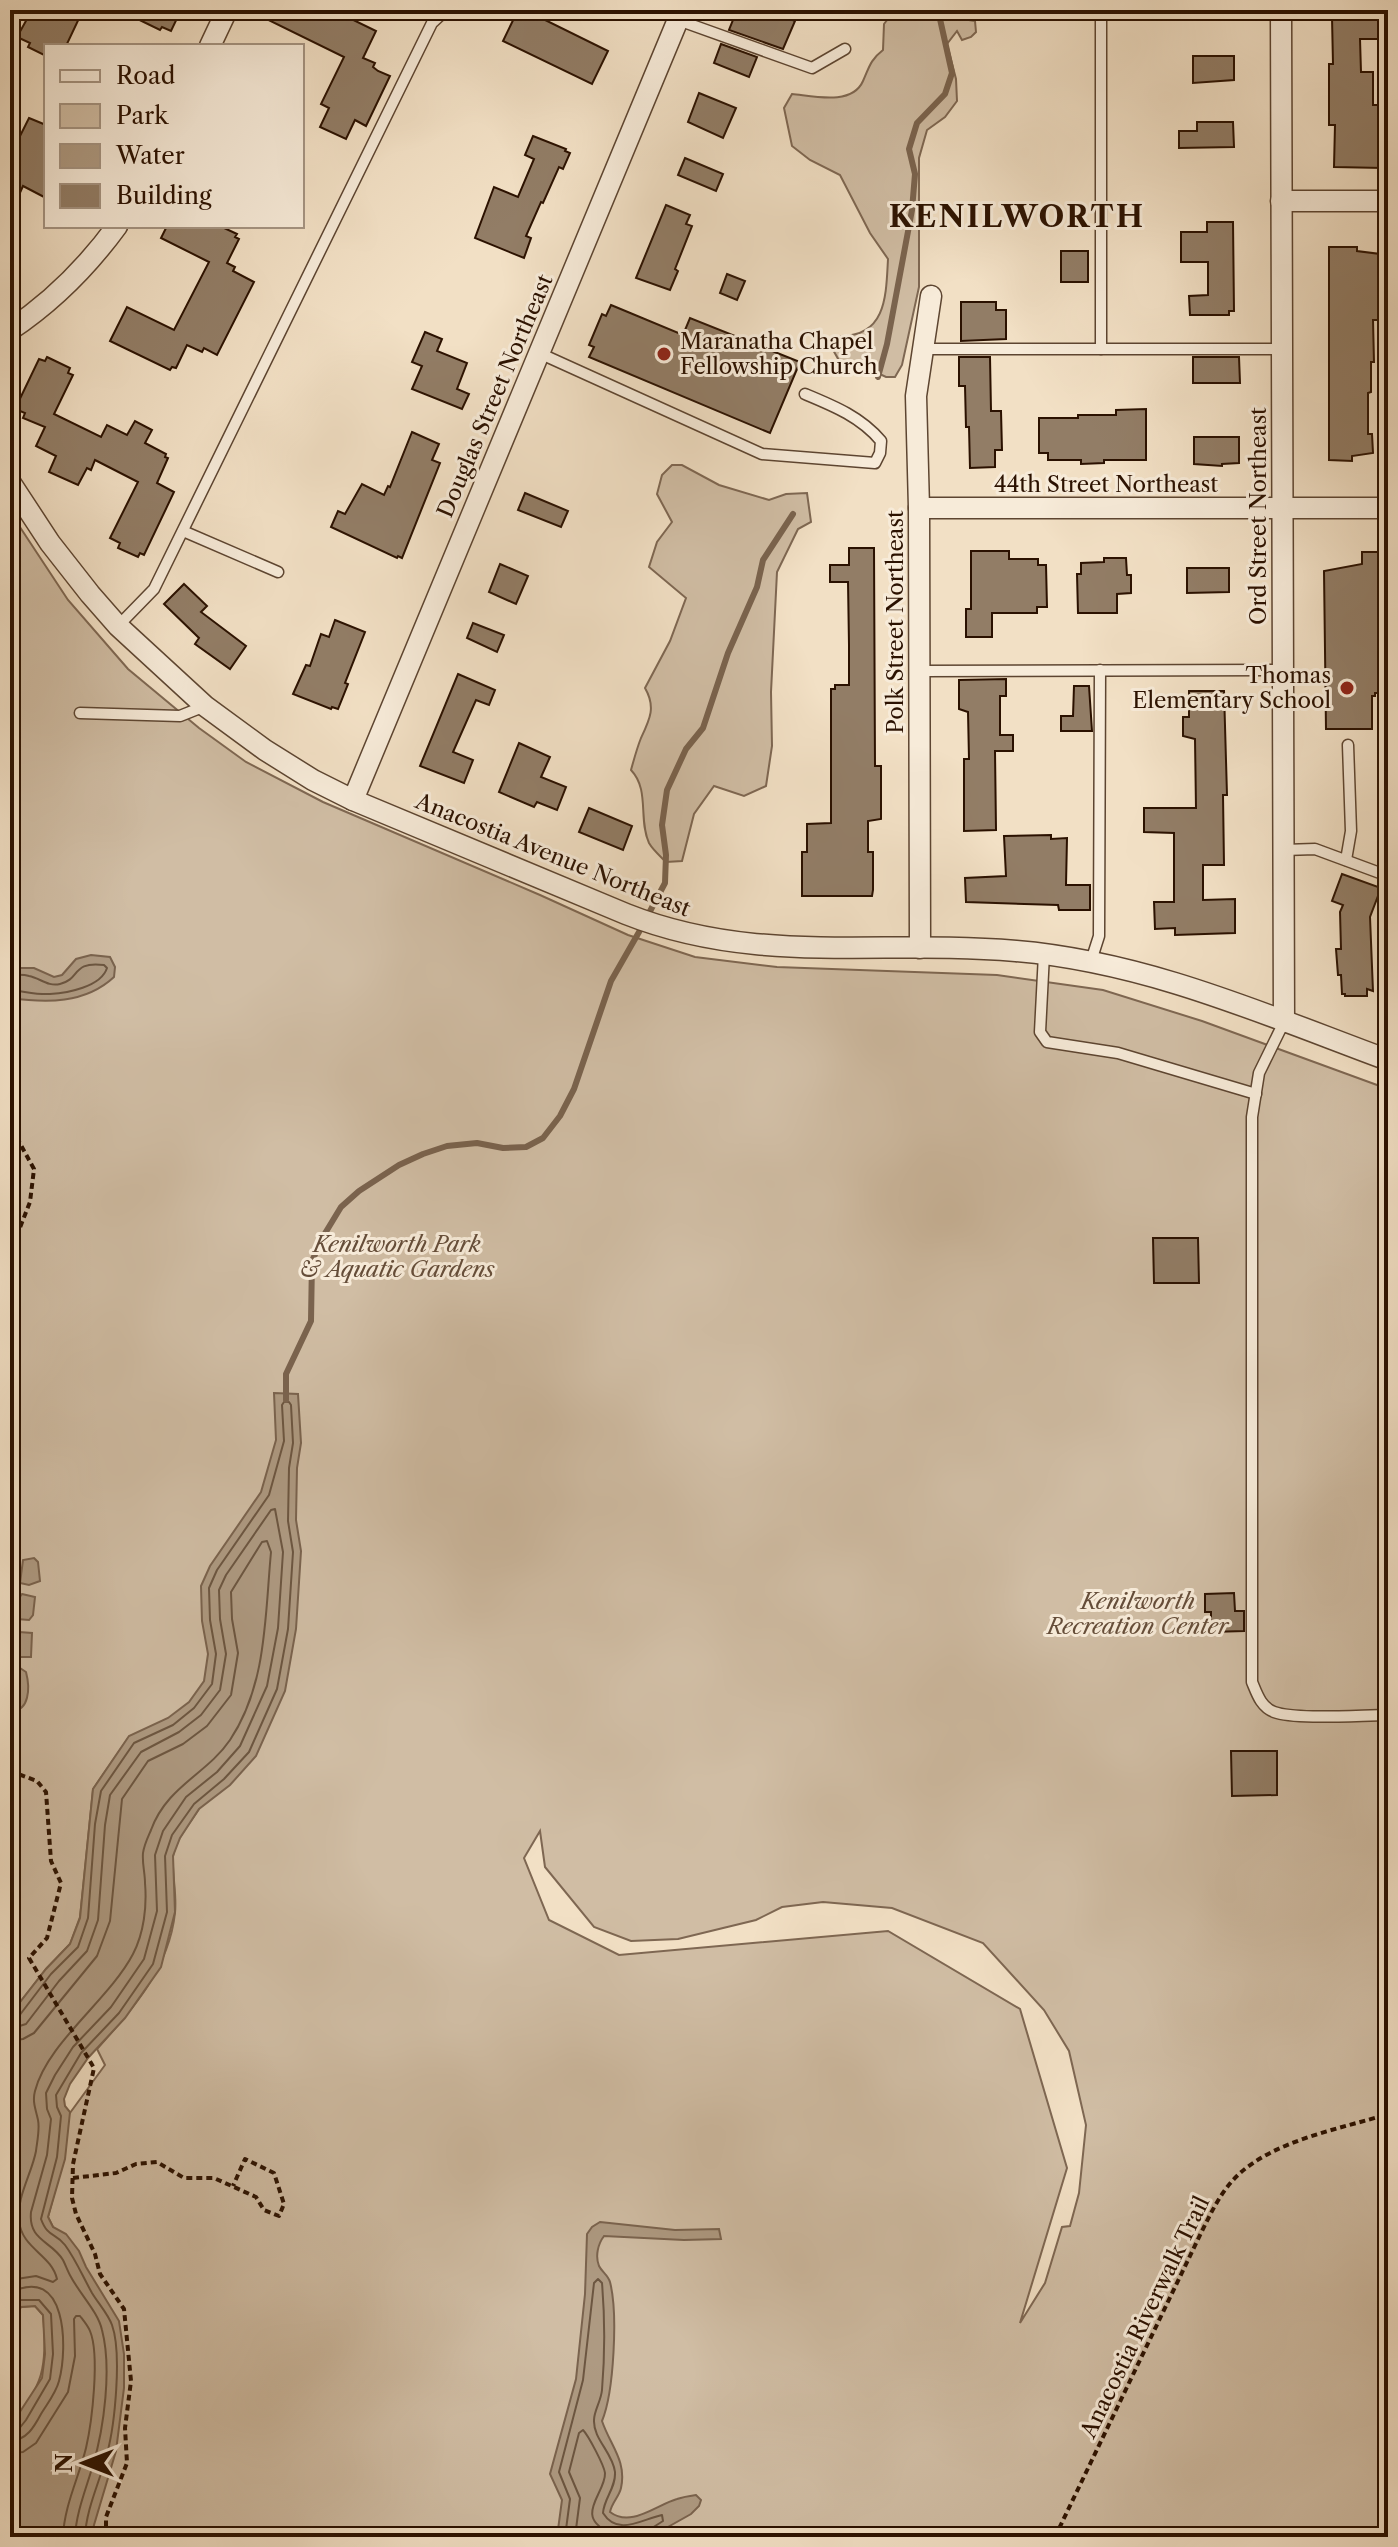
<svg xmlns="http://www.w3.org/2000/svg" width="1398" height="2547" viewBox="0 0 1398 2547" font-family="'Libre Caslon Text',serif">
  <style>
    .green { fill: #d0bda4; stroke: #7e6752; stroke-width: 2; fill-rule: evenodd }
    .water { fill: #ae9a82; stroke: #7a634e; stroke-width: 2 }
    .lines { fill: none; stroke-linecap: round; stroke-linejoin: round }
    .shore { stroke: #6c5641; stroke-width: 2 }
    .stream { stroke: #7a634e; stroke-width: 6 }
    .building { fill: #927d66; stroke: #2b1100; stroke-width: 2 }
    .lane-casing { stroke: #5d4531; stroke-width: 13 }
    .street-casing { stroke: #5d4531; stroke-width: 23 }
    .path { stroke: #2b1100; stroke-width: 4; stroke-dasharray: 6 4; stroke-linecap: butt }
    .lane { stroke: #f7ebd9; stroke-width: 10 }
    .street { stroke: #f7ebd9; stroke-width: 20 }
    .poi-dot { fill: #8f2418; stroke: #f7ebd9; stroke-width: 3 }
    .labels { text-anchor: middle; dominant-baseline: central; stroke-width: 6; stroke-linejoin: round; paint-order: stroke }
    .poi-label { font-size: 22px; fill: #2b1100; stroke: #f7ebd9; text-anchor: start }
    .street-label { font-size: 22px; fill: #2b1100; stroke: #f7ebd9 }
    .park-label { font-size: 22px; font-style: italic; fill: #654d39; stroke: #f7ebd9 }
    .district-label { font-size: 30px; font-weight: bold; letter-spacing: 2px; fill: #2b1100; stroke: #f7ebd9 }
  </style>
  <rect width="100%" height="100%" fill="#f2e0c5"/>
  <filter id="stains"><feTurbulence type="fractalNoise" baseFrequency=".0025" numOctaves="4"/><feColorMatrix values="0 0 0 0 .2 0 0 0 0 .09 0 0 0 0 .02 0 0 0 .5 -.17"/></filter>
  <radialGradient id="worn" r=".72"><stop offset=".6" stop-color="#630" stop-opacity="0"/><stop offset="1" stop-color="#630" stop-opacity=".3"/></radialGradient>
  <g class="green">
    <path d="M895 10H971L967 17 969 20 975 21 976 32 971 37 962 40 957 31 947 44 956 79 957 101 945 117 927 130 919 158V287L902 365 895 377H886L867 368 841 364 832 348 841 336C887 336 886 294 888 259L870 233 840 175 810 160 792 146 784 108 792 94C813 96 852 106 863 81 869 68 870 60 883 50L884 24Z"/>
    <path d="M672 465H682L719 485 769 500 786 494 807 493 811 522 798 529 777 572 771 692 772 746 766 786 744 796 714 786 694 814 682 861 666 862C660 856 653 850 649 843 638 819 650 790 631 770 634 759 637 748 641 738 650 719 656 707 645 688L670 641 686 598 649 567 657 542 672 522 657 494 662 475Z"/>
    <path d="M10 512 68 600 128 669 199 728 246 762 323 802 540 895 628 935 695 957 777 967 997 975 1103 990 1202 1021 1388 1089V2537H74L53 2227 48 2217 59 2176V2128L105 2065 97 2049C133 2009 169 1968 175 1913 177 1894 172 1876 173 1857 175 1840 190 1823 199 1809L129 1737 93 1789 80 1917 70 1944 46 1969 10 2015ZM540 1831 545 1867 594 1927 631 1941 678 1939 756 1920 782 1907 823 1902 892 1908 983 1943 1044 2010 1069 2051 1086 2125 1079 2193 1070 2226 1062 2227 1045 2283 1020 2323 1067 2168 1020 2009 888 1931 619 1955 549 1920 524 1858Z"/>
    <path d="M35 2306 43 2315C48 2367 43 2386 10 2427V2324L21 2307Z"/>
  </g>
  <g class="water">
    <path d="M91 955 110 957 115 967 114 977C85 1004 46 1003 10 998V968H34L54 977 62 975 76 959Z"/>
    <polygon points="274,1393 298,1394 301,1443 297,1468 296,1520 301,1551 296,1629 285,1691 256,1756 230,1785 199,1809 180,1838 173,1856 175,1912 161,1967 125,2018 88,2058 70,2084 64,2099 65,2106 70,2112 65,2159 48,2217 53,2227 66,2234 79,2251 86,2267 119,2321 124,2354 124,2388 116,2451 94,2525 92,2537 10,2537 10,2427 42,2378 45,2354 43,2315 35,2306 21,2307 10,2324 10,2015 46,1969 70,1944 80,1918 93,1789 129,1736 168,1718 189,1702 204,1681 208,1654 202,1621 201,1586 210,1566 261,1492 276,1440"/>
    <polygon points="34,1558 38,1562 40,1581 29,1585 20,1583 23,1560"/>
    <polygon points="22,1594 35,1597 33,1615 29,1620 17,1619 17,1601"/>
    <polygon points="19,1632 32,1633 31,1657 17,1657 14,1653 15,1634"/>
    <path d="M20 1668 26 1672C30 1687 30 1713 10 1710V1671Z"/>
    <path d="M600 2222 675 2230 719 2229 721 2239 684 2240 604 2236C598 2244 595 2256 599 2266 602 2272 608 2275 610 2282 618 2313 614 2392 602 2421 610 2445 627 2461 621 2488 619 2497 612 2502 610 2512 631 2528 656 2505 677 2499 683 2497 689 2496 696 2495L701 2500 699 2506 691 2514 650 2537H557L562 2500 550 2474 576 2379 585 2294 587 2234 592 2227Z"/>
  </g>
  <g class="lines">
    <g class="shore">
      <path d="M10 975C16 975 23 974 29 976 40 978 48 987 60 984 81 979 71 961 104 965L107 968C101 987 67 993 50 994 37 995 23 991 10 990"/>
      <path d="M10 2019 19 2016 51 1974 78 1947 88 1918 95 1824 101 1791 134 1743 173 1725 194 1708 212 1684 216 1654 210 1620 209 1588 217 1570 269 1495 284 1441 282 1405 284 1402H289L291 1405 293 1443 289 1468 288 1521 293 1552 288 1629 277 1689 249 1752 224 1779 194 1804 172 1835 165 1856 167 1912 153 1964 119 2013 81 2053 56 2095 57 2107 61 2116 57 2157 41 2219C48 2238 55 2232 65 2245 76 2260 83 2277 92 2293 98 2303 108 2314 112 2325 122 2353 115 2424 107 2454 100 2481 86 2509 85 2537"/>
      <path d="M10 2029 26 2024 59 1981 87 1951 98 1920 105 1825 110 1795 141 1752 179 1732 201 1715 220 1690 226 1654 220 1619 219 1590 226 1575 271 1510 275 1509 283 1552 278 1628 267 1686 240 1746 217 1772 186 1797 163 1831 155 1855 157 1911 144 1959 111 2007 73 2047 55 2075 46 2093 47 2109 51 2119 47 2155 31 2212C28 2241 52 2241 63 2260 66 2266 68 2272 71 2277 80 2294 98 2312 102 2330 112 2368 104 2428 93 2465 86 2489 76 2513 75 2537"/>
      <path d="M10 2041 23 2039 34 2033 97 1956 110 1921 122 1799 148 1761 183 1744 207 1726 231 1695 238 1653 232 1619 231 1592 262 1542 267 1541 271 1552C265 1615 267 1685 230 1740 207 1774 167 1786 151 1830 148 1837 144 1845 143 1853 142 1863 145 1873 145 1883 147 1906 144 1933 133 1954 109 2000 47 2043 35 2091 32 2102 36 2110 38 2120 40 2129 37 2142 36 2151 32 2173 16 2198 19 2221 22 2249 51 2254 57 2279L53 2282 36 2276 10 2280"/>
      <path d="M10 2293C67 2263 68 2348 59 2381 56 2393 47 2404 41 2414 34 2427 27 2440 10 2441"/>
      <polyline points="10,2309 19,2300 39,2300 51,2314 53,2354 50,2379 26,2420 18,2430 10,2431"/>
      <path d="M10 2453 23 2452 36 2443 68 2392 75 2356 74 2319 76 2316H80C83 2320 88 2326 90 2331 100 2355 92 2422 86 2448 79 2477 64 2506 63 2537"/>
      <path d="M565 2537 570 2499 559 2472 583 2380 594 2283 598 2279 602 2283C605 2319 605 2354 602 2390 601 2401 594 2411 594 2420 593 2439 613 2453 615 2472 616 2488 604 2498 603 2513 618 2537 642 2519 662 2515L663 2521 652 2528 650 2537"/>
      <path d="M575 2537 580 2498 569 2472 579 2433 583 2430C588 2435 604 2465 605 2473 606 2493 573 2516 609 2532 618 2537 630 2535 639 2537"/>
    </g>
    <g class="stream">
      <polyline points="878,377 887,344 912,210 915,174 909,149 917,123 945,94 952,73 938,10"/>
      <polyline points="648,915 665,883 666,855 662,825 667,790 686,749 703,728 728,653 757,587 763,560 793,514"/>
      <polyline points="286,1400 286,1374 311,1321 312,1261 324,1235 341,1207 359,1191 399,1165 423,1154 447,1146 477,1143 503,1148 526,1147 543,1138 560,1116 574,1089 611,981 643,925"/>
    </g>
  </g>
  <g class="building">
    <polygon points="32,10 83,10 66,46 46,46 46,56 28,47 30,43 17,37"/>
    <polygon points="119,10 181,10 171,31 162,27 160,30"/>
    <polygon points="248,10 333,10 376,31 363,58 375,63 373,67 378,71 390,76 366,126 355,120 346,139 320,127 329,108 321,104 344,57"/>
    <polygon points="518,10 525,10 608,51 592,84 503,41"/>
    <polygon points="737,10 769,10 795,21 783,49 729,30"/>
    <polygon points="1379,16 1379,39 1360,39 1361,72 1373,72 1373,105 1378,105 1378,139 1385,139 1383,168 1334,167 1335,125 1329,125 1329,64 1333,64 1332,17"/>
    <polygon points="721,44 757,57 749,77 714,63"/>
    <polygon points="1193,56 1234,56 1234,80 1193,83"/>
    <polygon points="699,93 736,108 723,138 688,122"/>
    <polygon points="29,118 46,125 46,198 23,186 10,215 10,156"/>
    <polygon points="1197,122 1233,122 1234,147 1179,148 1179,131 1197,131"/>
    <polygon points="533,136 566,149 565,151 570,153 563,169 559,167 543,203 541,202 526,236 531,238 524,258 475,238 494,187 518,197 534,159 525,155"/>
    <polygon points="685,158 723,174 716,191 678,175"/>
    <polygon points="666,205 690,215 686,224 692,226 675,269 678,271 670,290 636,278"/>
    <polygon points="1207,222 1233,222 1234,311 1229,311 1229,315 1190,315 1189,296 1208,295 1208,262 1181,262 1181,232 1207,232"/>
    <polygon points="167,226 220,226 237,234 235,237 239,239 227,263 235,267 233,271 254,282 217,355 204,348 202,352 187,345 176,368 172,367 170,370 110,341 127,307 174,330 209,262 161,238"/>
    <polygon points="1329,247 1357,247 1357,251 1380,254 1380,302 1387,302 1388,320 1373,320 1374,362 1371,362 1371,392 1368,393 1368,434 1372,434 1373,453 1352,456 1352,461 1329,460"/>
    <rect x="1061" y="251" width="27" height="31"/>
    <polygon points="727,274 745,281 737,300 720,293"/>
    <polygon points="961,302 996,302 996,310 1006,310 1006,339 961,341"/>
    <polygon points="611,305 683,335 690,318 800,362 770,433 589,357 594,347 589,345 602,314 606,316"/>
    <polygon points="425,332 442,339 437,351 467,363 457,389 469,394 462,409 412,389 422,366 412,362"/>
    <polygon points="47,357 70,368 68,373 73,375 54,414 101,437 107,425 127,435 135,421 152,430 145,443 166,454 165,457 168,458 157,483 174,492 144,555 140,553 138,557 118,548 120,543 110,538 138,482 95,460 91,470 87,468 78,485 49,472 56,456 36,446 45,427 23,418 25,413 15,409 39,359 45,361"/>
    <polygon points="959,357 990,357 991,411 1001,411 1002,450 995,450 995,467 970,468 969,427 966,427 965,386 959,386"/>
    <polygon points="1193,357 1239,357 1240,383 1193,383"/>
    <polygon points="1146,409 1146,460 1104,460 1104,463 1081,464 1081,460 1048,460 1048,453 1039,453 1039,418 1078,418 1078,415 1116,415 1116,410"/>
    <polygon points="412,432 439,444 432,460 440,463 402,558 398,556 397,558 331,527 338,511 345,514 362,484 384,495 388,486 390,487"/>
    <polygon points="1194,437 1239,437 1239,463 1222,464 1222,466 1194,464"/>
    <polygon points="525,493 568,511 561,527 518,510"/>
    <polygon points="849,548 874,548 875,766 881,766 881,819 868,821 868,852 873,852 873,890 872,896 802,896 802,852 807,852 807,824 831,823 831,689 835,689 835,685 849,685 849,645 848,582 830,582 830,565 849,565"/>
    <polygon points="971,551 1009,551 1009,559 1038,559 1038,565 1046,565 1047,607 1037,607 1037,613 992,613 992,637 966,637 966,609 971,609"/>
    <polygon points="1362,552 1388,552 1388,603 1385,603 1388,693 1375,693 1375,696 1372,696 1372,729 1326,729 1324,571 1362,564"/>
    <polygon points="1104,558 1126,558 1127,575 1131,575 1131,593 1117,594 1117,613 1078,613 1077,574 1081,574 1081,563 1104,562"/>
    <polygon points="500,564 528,576 516,604 489,592"/>
    <polygon points="1187,568 1229,568 1229,592 1187,593"/>
    <polygon points="184,584 207,606 201,612 246,646 230,669 195,644 199,638 164,604"/>
    <polygon points="335,620 365,632 345,683 348,684 338,709 332,707 331,709 293,694 306,665 310,666 321,634 329,637"/>
    <polygon points="473,623 504,635 497,652 467,638"/>
    <polygon points="458,674 495,690 489,705 476,700 453,752 473,760 464,783 420,766"/>
    <polygon points="1006,679 1006,696 1000,696 1000,735 1013,735 1013,751 995,751 996,830 964,831 964,759 969,759 968,712 959,709 959,680"/>
    <polygon points="1074,686 1089,686 1092,731 1061,731 1061,716 1073,716"/>
    <polygon points="1189,691 1224,691 1227,795 1223,795 1224,865 1203,865 1203,900 1235,899 1235,933 1175,935 1175,928 1155,929 1154,902 1174,902 1174,833 1144,832 1144,808 1196,808 1195,739 1183,736 1183,717 1189,717"/>
    <polygon points="519,743 550,757 541,777 566,787 557,810 537,802 534,807 499,792"/>
    <polygon points="589,808 632,826 623,850 579,832"/>
    <polygon points="1051,835 1051,839 1067,838 1066,885 1090,885 1090,910 1059,910 1058,905 966,902 965,878 1006,876 1004,836"/>
    <polygon points="1342,874 1381,888 1370,917 1373,991 1367,989 1367,996 1345,996 1345,994 1342,994 1341,975 1338,975 1336,949 1341,949 1340,912 1343,905 1332,901"/>
    <polygon points="1153,1238 1198,1238 1199,1283 1154,1283"/>
    <polygon points="1234,1593 1235,1611 1244,1611 1244,1631 1211,1632 1211,1612 1205,1612 1205,1594"/>
    <polygon points="1231,1751 1277,1751 1277,1795 1232,1796"/>
  </g>
  <g class="lines">
    <g class="lane-casing">
      <g id="lane">
        <polyline points="1101,10 1101,349"/>
        <polyline points="10,20 15,10"/>
        <polyline points="678,20 812,68 845,49"/>
        <polyline points="923,349 1281,349"/>
        <path d="M539 353 762 454 875 463 880 453 881 441C861 417 834 406 805 394"/>
        <polyline points="183,531 278,572"/>
        <polyline points="118,626 154,589 432,23 446,10"/>
        <polyline points="920,671 1283,670"/>
        <polyline points="80,713 180,716 205,706"/>
        <polyline points="1284,850 1315,849 1388,876"/>
        <polyline points="1346,860 1351,831 1348,745"/>
        <polyline points="1044,954 1040,1032 1047,1042 1118,1053 1256,1094"/>
        <polyline points="1091,961 1099,936 1100,670"/>
        <path d="M1284 1022 1259 1073 1252 1117V1682C1257 1694 1261 1707 1274 1712 1296 1720 1361 1715 1388 1715"/>
      </g>
    </g>
    <g class="street-casing">
      <g id="street">
        <polyline points="1281,10 1284,1022"/>
        <polyline points="210,46 227,10"/>
        <polyline points="1281,201 1388,201"/>
        <path d="M10 330C52 302 87 267 117 226"/>
        <path d="M10 482 50 543 90 594 118 626 205 706 265 750 313 780 353 800 626 914C757 966 881 939 1016 951 1147 962 1266 1015 1388 1060"/>
        <polyline points="919,508 1388,508"/>
        <polyline points="353,800 682,10"/>
        <polyline points="920,948 919,508 916,396 931,296"/>
      </g>
    </g>
    <g class="path">
      <polyline points="10,1130 17,1138 34,1169 30,1202 10,1253"/>
      <polyline points="10,1771 37,1781 46,1792 51,1861 61,1883 47,1938 29,1958 94,2068 73,2164 72,2198 76,2214 95,2254 100,2274 124,2309 131,2381 125,2428 127,2463 106,2517 106,2537"/>
      <polyline points="73,2178 116,2173 136,2164 157,2162 184,2178 214,2178 256,2197 264,2210 279,2216 284,2204 274,2173 245,2159 233,2186"/>
      <path d="M1055 2537 1201 2233C1211 2213 1221 2191 1238 2175 1275 2140 1340 2129 1388 2114"/>
    </g>
    <use href="#lane" class="lane"/>
    <use href="#street" class="street"/>
  </g>
  <g class="poi-dot">
    <circle cx="664" cy="354" r="8"/>
    <circle cx="1347" cy="688" r="8"/>
  </g>
  <g class="labels">
    <g class="poi-label">
      <text x="680" y="341">Maranatha Chapel<tspan x="680" dy="25">Fellowship Church</tspan></text>
      <text x="1331" y="675" text-anchor="end">Thomas<tspan x="1331" dy="25">Elementary School</tspan></text>
    </g>
    <g class="street-label">
      <text transform="translate(495 396) rotate(-67)">Douglas Street Northeast</text>
      <text x="1106" y="484">44th Street Northeast</text>
      <text transform="translate(1258 516) rotate(-90)">Ord Street Northeast</text>
      <text transform="translate(895 622) rotate(-90)">Polk Street Northeast</text>
      <text transform="translate(553 855) rotate(22)">Anacostia Avenue Northeast</text>
      <text transform="translate(1145 2317) rotate(-64)">Anacostia Riverwalk Trail</text>
    </g>
    <g class="park-label">
      <text x="397" y="1244">Kenilworth Park<tspan x="397" dy="25">&amp; Aquatic Gardens</tspan></text>
      <text x="1138" y="1601">Kenilworth<tspan x="1138" dy="25">Recreation Center</tspan></text>
    </g>
    <g class="district-label">
      <text x="1017" y="216">KENILWORTH</text>
    </g>
  </g>
  <rect width="1398" height="2547" fill="none" stroke="#f2e0c5" stroke-width="40"/>
  <rect x="12" y="12" width="1374" height="2523" fill="none" stroke="#2b1100" stroke-width="4"/>
  <rect x="20" y="20" width="1358" height="2507" fill="none" stroke="#2b1100" stroke-width="2"/>
  <rect x="44" y="44" width="260" height="184" fill="#f7ebd9" stroke="#a59482" stroke-width="2"/>
  <rect x="60" y="70" width="40" height="12" fill="#f7ebd9" stroke="#a59482" stroke-width="2"/>
  <text x="116" y="84" font-size="24" fill="#2b1100">Road</text>
  <rect x="60" y="104" width="40" height="24" fill="#d0bda4" stroke="#a59482" stroke-width="2"/>
  <text x="116" y="124" font-size="24" fill="#2b1100">Park</text>
  <rect x="60" y="144" width="40" height="24" fill="#ae9a82" stroke="#a59482" stroke-width="2"/>
  <text x="116" y="164" font-size="24" fill="#2b1100">Water</text>
  <rect x="60" y="184" width="40" height="24" fill="#927d66" stroke="#a59482" stroke-width="2"/>
  <text x="116" y="204" font-size="24" fill="#2b1100">Building</text>
  <g transform="translate(84 2463) rotate(270)" stroke="#f7ebd9" stroke-width="6" paint-order="stroke">
  <path d="M0-6L14 30L0 20L-14 30Z" fill="#2b1100"/>
  <text y="-12" font-size="22" font-weight="bold" text-anchor="middle" fill="#2b1100">N</text>
  </g>
  <rect width="100%" height="100%" filter="url(#stains)"/>
  <rect width="100%" height="100%" fill="url(#worn)"/>
</svg>
